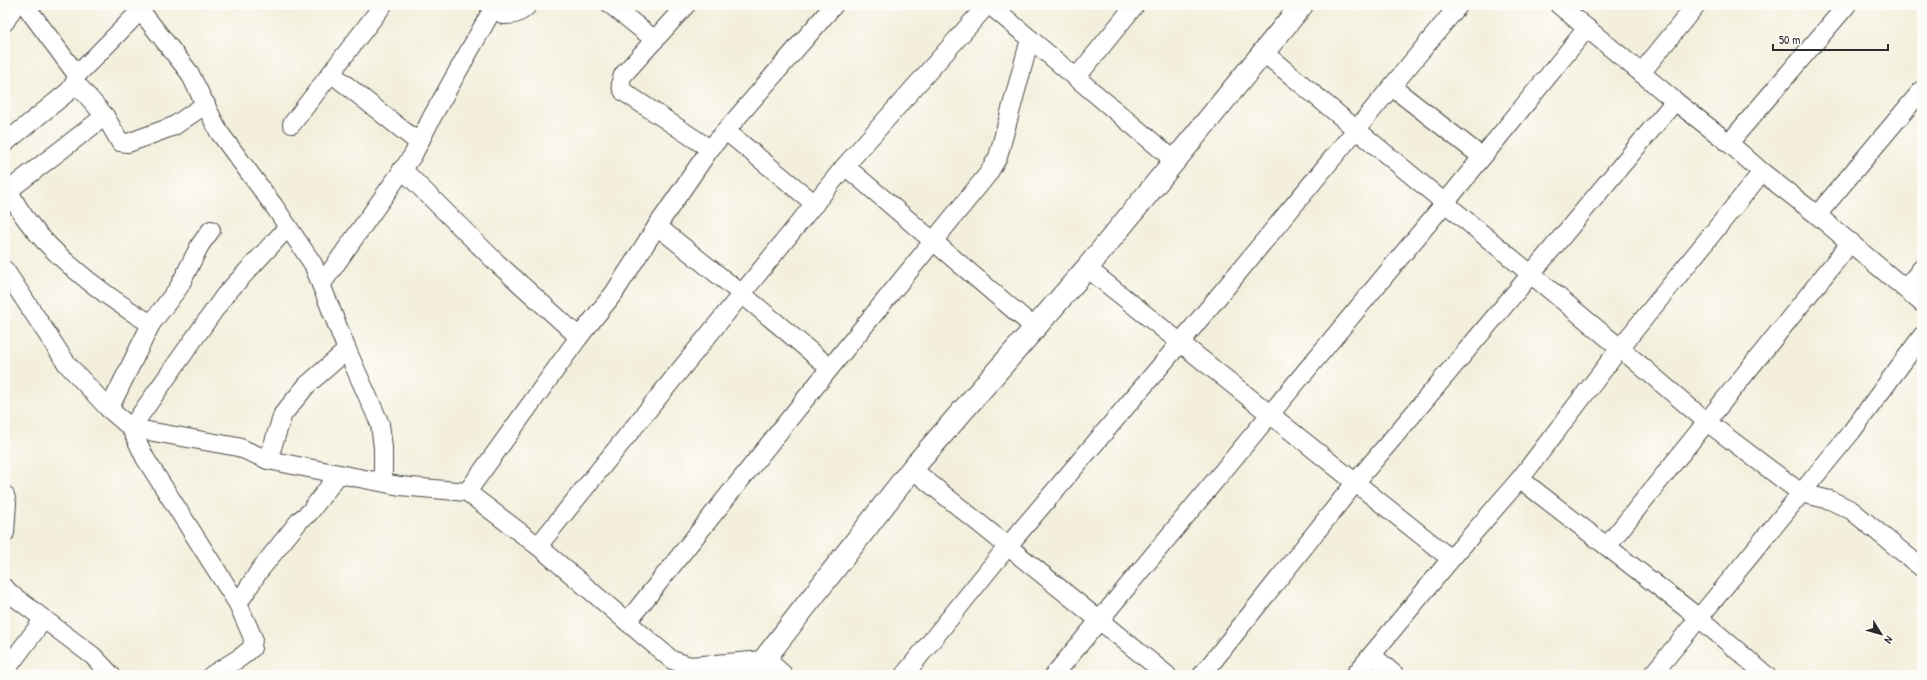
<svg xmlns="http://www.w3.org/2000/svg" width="1927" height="680" viewBox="0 0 1927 680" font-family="'Patrick Hand',sans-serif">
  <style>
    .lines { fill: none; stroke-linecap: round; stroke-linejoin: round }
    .street-casing { stroke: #494846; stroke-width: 20 }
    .secondary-casing { stroke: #494846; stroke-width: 24 }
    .street { stroke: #fff; stroke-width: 18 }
    .secondary { stroke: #fff; stroke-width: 22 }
  </style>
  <rect width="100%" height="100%" fill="#fdfcf7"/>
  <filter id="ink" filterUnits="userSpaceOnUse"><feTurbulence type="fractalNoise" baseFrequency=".025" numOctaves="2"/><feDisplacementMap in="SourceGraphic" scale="8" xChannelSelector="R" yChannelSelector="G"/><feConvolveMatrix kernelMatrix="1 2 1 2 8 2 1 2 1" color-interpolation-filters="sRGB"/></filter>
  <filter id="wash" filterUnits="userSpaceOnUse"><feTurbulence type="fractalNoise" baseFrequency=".012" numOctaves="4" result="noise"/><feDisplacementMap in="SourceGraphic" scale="16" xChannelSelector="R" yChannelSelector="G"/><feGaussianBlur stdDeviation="0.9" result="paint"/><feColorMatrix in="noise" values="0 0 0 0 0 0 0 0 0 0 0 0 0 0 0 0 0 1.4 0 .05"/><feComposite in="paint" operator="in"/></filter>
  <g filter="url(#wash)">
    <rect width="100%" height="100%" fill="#f3efdc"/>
  </g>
  <g filter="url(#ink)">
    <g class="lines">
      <g class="street-casing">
        <g id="street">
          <polyline points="25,5 77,75"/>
          <polyline points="136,5 189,72 219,132 274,206 313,264 347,350 380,424 383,448 383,482"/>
          <path d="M491 5 504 15C514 15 521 13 528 5"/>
          <polyline points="611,5 655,40"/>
          <path d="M686 5 623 75C620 82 620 86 624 92L710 149"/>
          <polyline points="990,5 1175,161"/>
          <polyline points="1559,5 1675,101 1729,143 1762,172 1817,215 1922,303"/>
          <polyline points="5,22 15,5"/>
          <polyline points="1264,53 1620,348 1707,422 1801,493 1830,500 1851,510 1922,568"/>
          <polyline points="331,73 419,143"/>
          <polyline points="1641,73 1696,5"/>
          <polyline points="1076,78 1135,5"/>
          <polyline points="75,82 105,116 120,142 128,143 174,126 206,104"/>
          <polyline points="1392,87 1482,157"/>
          <polyline points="292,124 383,5"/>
          <polyline points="726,131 815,204"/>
          <polyline points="5,143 69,91 75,82 77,75 140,11"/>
          <polyline points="1729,143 1847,5"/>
          <polyline points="845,166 1035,328"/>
          <polyline points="402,169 497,263 579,337"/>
          <polyline points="9,190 105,116"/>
          <path d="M5 191 9 190C31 242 103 295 151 324"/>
          <polyline points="1817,215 1922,90"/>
          <polyline points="657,226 742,294 830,368"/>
          <polyline points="1087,268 1451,559"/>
          <polyline points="5,270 67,364 109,409 131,428 238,447 268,460 293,465 400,486 467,492 538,546 672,660 690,666 764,660"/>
          <polyline points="321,285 413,155 432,117 494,7"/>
          <polyline points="1906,288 1922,268"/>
          <polyline points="109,409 151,324 179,287 200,245 211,230"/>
          <polyline points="268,460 283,414 307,385 347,350"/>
          <polyline points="912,469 1167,675"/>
          <polyline points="1520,479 1699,618 1652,675"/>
          <polyline points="467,492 579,337 614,293 657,226 710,149 834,5"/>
          <polyline points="5,495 7,503 5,533"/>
          <polyline points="538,546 845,166 987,5"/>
          <polyline points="1607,546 1851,242"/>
          <polyline points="5,588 12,595 93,656 111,675"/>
          <polyline points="238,604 259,571 300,520 309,513 339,474"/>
          <polyline points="627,622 830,368 988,174 998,157 1030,39"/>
          <polyline points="1372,655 1395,675"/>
          <polyline points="5,671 44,619"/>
          <polyline points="212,675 241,657 252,648 253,638 238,604 145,458 131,428 225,295 288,227"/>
          <polyline points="904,675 1007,547 1180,343 1459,5"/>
          <polyline points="1054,675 1445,203 1587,28"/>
          <polyline points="1202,675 1355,483 1531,274 1675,101"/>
          <polyline points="1355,675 1451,559 1520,479 1620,348 1762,172"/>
          <polyline points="1766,675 1699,618 1852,431 1922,336"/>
        </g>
      </g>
      <g class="secondary-casing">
        <g id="secondary">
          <polyline points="764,660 781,675"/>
          <polyline points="752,675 912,469 1087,268 1302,5"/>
        </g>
      </g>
      <use href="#street" class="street"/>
      <use href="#secondary" class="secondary"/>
    </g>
  </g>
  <rect width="1927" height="680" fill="none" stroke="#fdfcf7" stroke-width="20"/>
  <g transform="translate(1881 634) rotate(127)" stroke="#fdfcf7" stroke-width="3" paint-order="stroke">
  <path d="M0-3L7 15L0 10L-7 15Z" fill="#2b2b2b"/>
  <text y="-6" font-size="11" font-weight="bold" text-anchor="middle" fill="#2b2b2b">N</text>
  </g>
  <path d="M1773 44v6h115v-6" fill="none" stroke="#2b2b2b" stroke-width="2"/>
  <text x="1779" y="44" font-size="12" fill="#2b2b2b" stroke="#fdfcf7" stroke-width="3" paint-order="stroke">50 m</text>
</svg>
